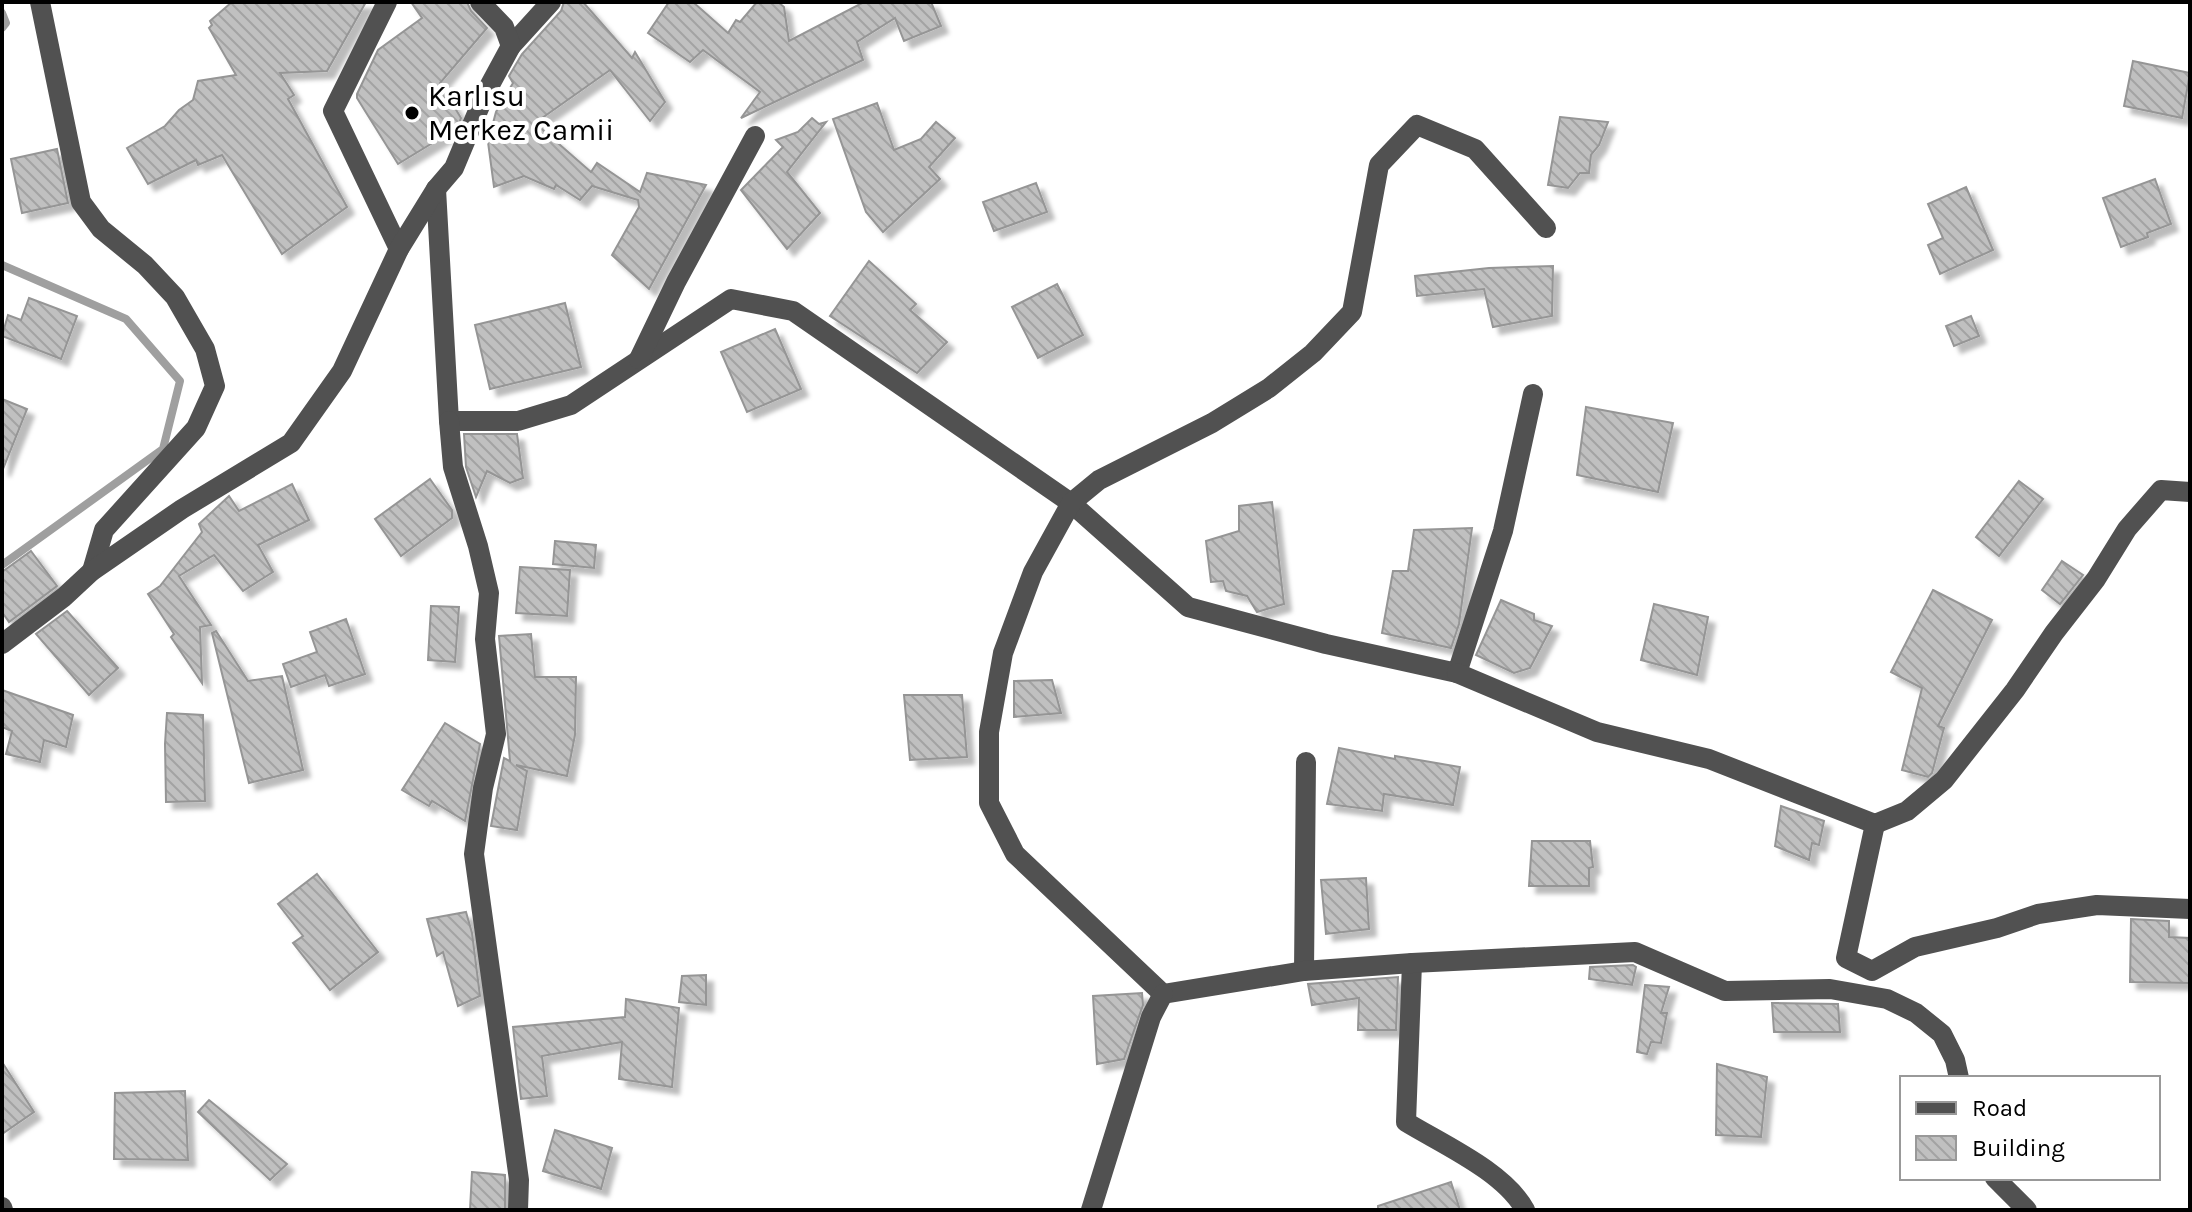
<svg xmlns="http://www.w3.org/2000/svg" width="2192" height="1212" viewBox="0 0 2192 1212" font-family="Karla,sans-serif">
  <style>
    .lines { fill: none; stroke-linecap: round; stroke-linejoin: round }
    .stream { stroke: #9f9f9f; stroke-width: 8 }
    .building { fill: url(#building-back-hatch); stroke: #959595; stroke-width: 2; filter: url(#shadow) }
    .minor { stroke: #515151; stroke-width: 20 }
    .poi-dot { fill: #000; stroke: #fff; stroke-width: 3 }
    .labels { text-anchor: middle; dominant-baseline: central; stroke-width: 8; stroke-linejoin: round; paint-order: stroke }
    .poi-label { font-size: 30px; fill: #000; stroke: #fff; text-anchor: start }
  </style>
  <defs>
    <pattern id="building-back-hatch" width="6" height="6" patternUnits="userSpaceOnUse" patternTransform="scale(2)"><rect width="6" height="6" fill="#c0c0c0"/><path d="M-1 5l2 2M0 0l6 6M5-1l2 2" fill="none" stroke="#a3a3a3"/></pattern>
    <filter id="shadow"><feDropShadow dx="7" dy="7" stdDeviation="2" flood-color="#0004"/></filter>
  </defs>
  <rect width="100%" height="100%" fill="#fff"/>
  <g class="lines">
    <g class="stream">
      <polyline points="2,13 6,23 2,28"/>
      <polyline points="2,265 126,319 180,381 163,449 2,565"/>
    </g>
  </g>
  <g class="building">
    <polygon points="232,2 366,2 327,71 280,73 294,95 288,99 347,207 282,254 222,155 198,165 196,160 148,184 127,148 165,126 179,110 193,100 198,81 236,75 209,28 212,25 210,21"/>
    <polygon points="411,2 467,2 471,11 487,28 440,83 461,118 457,128 398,164 357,98 357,94 378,50 422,18"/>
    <polygon points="564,2 583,2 632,58 635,52 665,102 650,121 610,70 535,123 591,172 597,163 640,192 647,173 706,185 649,289 612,255 639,207 638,200 592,186 580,200 556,185 554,189 524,176 494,187 488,142 496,112 513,83 509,76 522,54 561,11"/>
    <polygon points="669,2 693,2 728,33 736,20 740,22 757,2 778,2 784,7 789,41 864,2 931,2 941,26 904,41 895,18 857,42 863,60 741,118 760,92 703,50 690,62 648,33"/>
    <polygon points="2133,61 2190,73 2182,118 2124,106"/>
    <polygon points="877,103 894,150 921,139 936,122 955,138 929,167 940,179 883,232 866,212 833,119"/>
    <polygon points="1560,117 1608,122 1599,145 1591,155 1589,173 1580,173 1568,188 1548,185"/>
    <polygon points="812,118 819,124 826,122 787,172 820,213 787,249 741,190 783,147 776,140 798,132"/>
    <polygon points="57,149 68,203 22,213 11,159"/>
    <polygon points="2155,179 2171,224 2147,233 2148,237 2121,247 2103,198"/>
    <polygon points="1036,183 1047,212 994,231 983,202"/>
    <polygon points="1966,187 1993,250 1940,274 1928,245 1943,238 1928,204"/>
    <polygon points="869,261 916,304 910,310 947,342 917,373 830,316"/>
    <polygon points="1553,266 1552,316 1493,327 1484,289 1417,296 1415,276 1489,268"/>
    <polygon points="1057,284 1083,335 1038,358 1012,307"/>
    <polygon points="29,298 77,316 61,359 2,336 8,315 21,320"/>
    <polygon points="565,303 581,367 490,389 475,325"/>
    <polygon points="1971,316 1979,336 1954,346 1946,326"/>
    <polygon points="775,329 801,389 747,412 721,352"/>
    <polygon points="2,399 27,409 3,469 2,469"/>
    <polygon points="1586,407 1673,423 1658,492 1577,475"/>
    <polygon points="464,434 517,434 523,478 510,483 487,471 476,497 466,467"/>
    <polygon points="430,479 452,510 452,518 401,556 375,519"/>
    <polygon points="2019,481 2043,499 1999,556 1976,537"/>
    <polygon points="292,484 309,520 258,545 273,572 243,591 214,555 179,576 211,625 200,627 202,683 171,637 174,634 148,594 160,586 202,532 199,524 229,496 239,511"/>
    <polygon points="1272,502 1284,604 1257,612 1247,596 1226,591 1223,581 1211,582 1206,541 1239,531 1239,506"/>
    <polygon points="1472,528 1459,624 1451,648 1382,633 1393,571 1408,571 1414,530"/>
    <polygon points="555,541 596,545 594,568 553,564"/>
    <polygon points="31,551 57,586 9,622 2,612 2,572"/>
    <polygon points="2062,561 2083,575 2060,604 2042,590"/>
    <polygon points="520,567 570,570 567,616 516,613"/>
    <polygon points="1933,590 1992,620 1938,726 1944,728 1932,773 1928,777 1902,770 1922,688 1891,672"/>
    <polygon points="1501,600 1534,614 1534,620 1552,626 1530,668 1514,673 1476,655"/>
    <polygon points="1654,604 1708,617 1697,675 1641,660"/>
    <polygon points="431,606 459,607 455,662 428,660"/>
    <polygon points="67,611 118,668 89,695 36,634"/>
    <polygon points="346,619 365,674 329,686 325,675 291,687 283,664 317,652 310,632"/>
    <polygon points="216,631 248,681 282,676 303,770 249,783 212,633"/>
    <polygon points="531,634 535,677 576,677 575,735 567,776 516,765 527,771 517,830 491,826 504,758 510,761 499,636"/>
    <polygon points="1052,680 1061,713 1014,717 1014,681"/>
    <polygon points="2,690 73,715 66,747 44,740 40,762 6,754 12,731 2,727"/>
    <polygon points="904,695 962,695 967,757 910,760"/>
    <polygon points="167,713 203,715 205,801 166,802 165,744"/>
    <polygon points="445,723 480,744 465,821 432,801 429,806 402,790"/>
    <polygon points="1339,748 1395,759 1395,756 1460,767 1453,805 1384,794 1382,811 1327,804"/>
    <polygon points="1781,806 1824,821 1819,845 1812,843 1809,860 1775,846"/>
    <polygon points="1532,841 1590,841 1593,867 1589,868 1589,886 1529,886"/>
    <polygon points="317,874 378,952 330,990 293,943 303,936 278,904"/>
    <polygon points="1366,878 1369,929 1326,934 1321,880"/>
    <polygon points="466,912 472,933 480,996 458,1006 443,952 437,956 427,919"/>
    <polygon points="2131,919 2169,921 2169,937 2190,938 2190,983 2130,982"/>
    <polygon points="1633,965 1636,967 1632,985 1589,979 1590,967"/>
    <polygon points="706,975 706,1005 679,1002 682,976"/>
    <polygon points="1398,977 1396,1030 1358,1030 1359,998 1312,1005 1308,984"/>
    <polygon points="1645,985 1669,987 1661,1013 1667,1013 1661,1043 1651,1042 1647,1054 1637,1052"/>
    <polygon points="1142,993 1143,1005 1124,1059 1097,1064 1093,996"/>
    <polygon points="626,999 679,1008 672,1087 619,1079 622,1042 542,1056 547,1096 521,1099 513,1027 625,1017"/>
    <polygon points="1772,1003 1838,1004 1840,1032 1774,1032"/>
    <polygon points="2,1062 34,1112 2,1134"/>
    <polygon points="1717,1064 1767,1077 1761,1137 1716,1135"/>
    <polygon points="185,1091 188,1160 114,1159 115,1093"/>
    <polygon points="209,1100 287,1164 270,1180 198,1112"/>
    <polygon points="555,1130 612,1148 601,1189 543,1171"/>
    <polygon points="472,1172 505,1175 505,1210 470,1210"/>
    <polygon points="1451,1182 1460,1210 1378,1210 1378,1206"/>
  </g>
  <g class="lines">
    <g class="minor">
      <polyline points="40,2 81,202 101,229 145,265 175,297 205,349 215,386 196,428 104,530 92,571"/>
      <polyline points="387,2 333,111 399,249"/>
      <polyline points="511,46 551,2"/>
      <polyline points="436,189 449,421 518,421 571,405 731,299 793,311 1071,503 1188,607 1326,644 1457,673 1503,531 1533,394"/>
      <polyline points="639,359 676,282 755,136"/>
      <polyline points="449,421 453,467 478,546 489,593 485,639 496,734 483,788 474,854 519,1180 518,1210"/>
      <polyline points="2,644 64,597 92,571 182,509 291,443 342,371 399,249 436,189 454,168 485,94 511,46 504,27 480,2"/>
      <polyline points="1457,673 1597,732 1709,759 1875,824 1907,811 1944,780 2015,690 2054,633 2096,579 2127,529 2161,490 2190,492"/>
      <polyline points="1875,824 1846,958 1872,971 1915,947 1997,928 2038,914 2097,905 2190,909"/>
      <path d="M1412 963 1406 1122C1442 1144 1505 1172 1525 1210"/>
      <polyline points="1304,971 1306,762"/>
      <polyline points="1163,994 1015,854 989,803 989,732 1003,653 1033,572 1071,503 1099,480 1212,423 1269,388 1313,353 1352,312 1379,165 1417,125 1475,149 1546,228"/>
      <polyline points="1163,994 1304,971 1412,963 1635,952 1725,991 1830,989 1887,999 1916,1013 1942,1034 1955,1060 1959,1078"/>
      <polyline points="1995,1178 2027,1210"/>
      <polyline points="2,1207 3,1210"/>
      <polyline points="1091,1210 1151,1017 1163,994"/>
    </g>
  </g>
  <circle class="poi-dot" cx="412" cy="113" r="8"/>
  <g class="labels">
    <g class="poi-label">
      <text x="428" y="96">Karlısu<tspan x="428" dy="34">Merkez Camii</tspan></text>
    </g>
  </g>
  <rect width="2192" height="1212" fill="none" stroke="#000000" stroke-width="8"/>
  <rect x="1900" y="1076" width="260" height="104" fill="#ffffff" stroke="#999999" stroke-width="2"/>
  <rect x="1916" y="1102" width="40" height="12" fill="#515151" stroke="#999999" stroke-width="2"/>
  <text x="1972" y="1116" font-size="24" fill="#000000">Road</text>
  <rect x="1916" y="1136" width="40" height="24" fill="url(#building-back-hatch)" stroke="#999999" stroke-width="2"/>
  <text x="1972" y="1156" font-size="24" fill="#000000">Building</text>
</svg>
